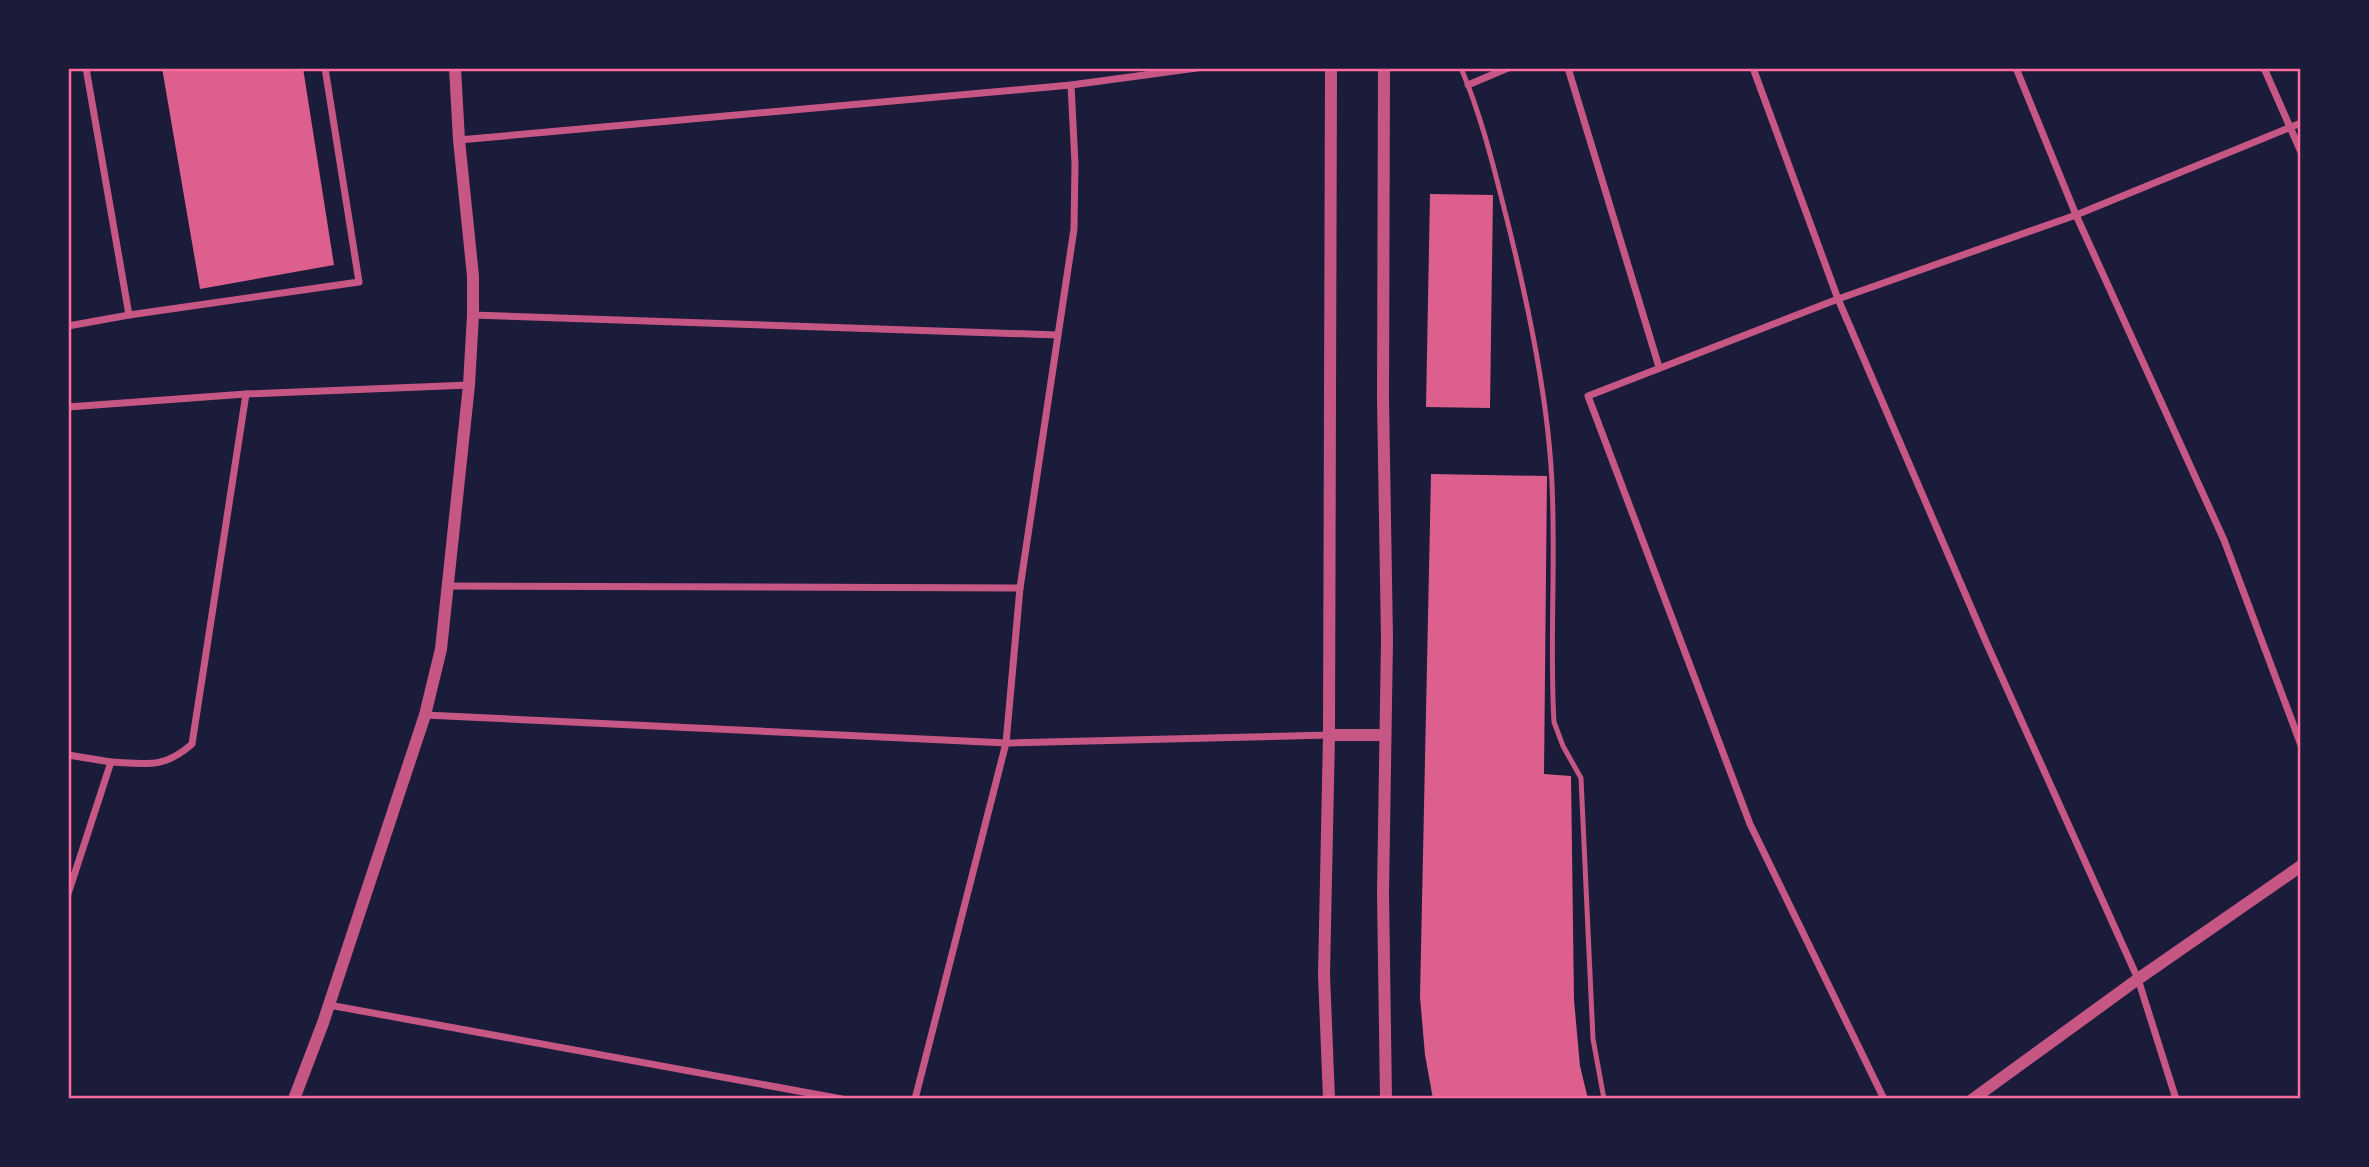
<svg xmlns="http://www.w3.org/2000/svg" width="2369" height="1167" viewBox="0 0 2369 1167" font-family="Helvetica,sans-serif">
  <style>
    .building { fill: #dd5f8e }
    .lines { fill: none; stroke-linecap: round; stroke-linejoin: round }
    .service { stroke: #c65784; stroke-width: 5 }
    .minor { stroke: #c65784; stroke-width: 7 }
    .tertiary { stroke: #c65784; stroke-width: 12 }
    .neatline { fill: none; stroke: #ff6b9d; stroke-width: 2.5 }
  </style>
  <rect width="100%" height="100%" fill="#1b1b3a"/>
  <g class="building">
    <polygon points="162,68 303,68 334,265 200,289"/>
    <polygon points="1430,194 1493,195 1490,408 1426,407"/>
    <polygon points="1431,474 1547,476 1544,774 1571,776 1574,1000 1580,1066 1588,1099 1433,1099 1425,1055 1420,997"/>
  </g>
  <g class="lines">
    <path class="service" d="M1461 68C1479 110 1491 156 1502 200 1524 285 1545 379 1551 466 1557 551 1549 637 1554 722L1563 746 1581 778 1593 1039 1604 1099"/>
    <g class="minor">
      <polyline points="86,68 129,315"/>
      <polyline points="1568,68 1659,367"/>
      <polyline points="1753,68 1838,299 1986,642 2138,979 2176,1099"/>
      <polyline points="2016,68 2076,215 2224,540 2301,745"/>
      <polyline points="2264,68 2301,152"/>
      <polyline points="1468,85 1508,68"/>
      <polyline points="459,140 1071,85 1197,68"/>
      <polyline points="473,315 1057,335"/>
      <polyline points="68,326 129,315 359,282 325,68"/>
      <polyline points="68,407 246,394 469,385"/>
      <polyline points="447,586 1020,588"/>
      <polyline points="425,715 1006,743 1329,735"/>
      <polyline points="68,755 111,762"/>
      <path d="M68 894 111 762C146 764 164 769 192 744L246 394"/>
      <polyline points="329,1005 842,1099"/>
      <polyline points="915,1099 1006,743 1020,588 1074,229 1075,164 1071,85"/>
      <polyline points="1884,1099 1750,824 1588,396 1838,299 2076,215 2301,123"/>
    </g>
    <g class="tertiary">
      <polyline points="1384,68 1383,399 1387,640 1383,893 1386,1099"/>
      <polyline points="1329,735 1385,735"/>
      <polyline points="294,1099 323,1023 425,715 441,649 469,385 473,315 473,276 459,140 455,68"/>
      <polyline points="1329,1099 1324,975 1329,735 1331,68"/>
      <polyline points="1973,1099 2138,979 2301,866"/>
    </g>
  </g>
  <rect width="2369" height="1167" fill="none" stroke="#1b1b3a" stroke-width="140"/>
  <rect x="70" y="70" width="2229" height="1027" class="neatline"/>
</svg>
